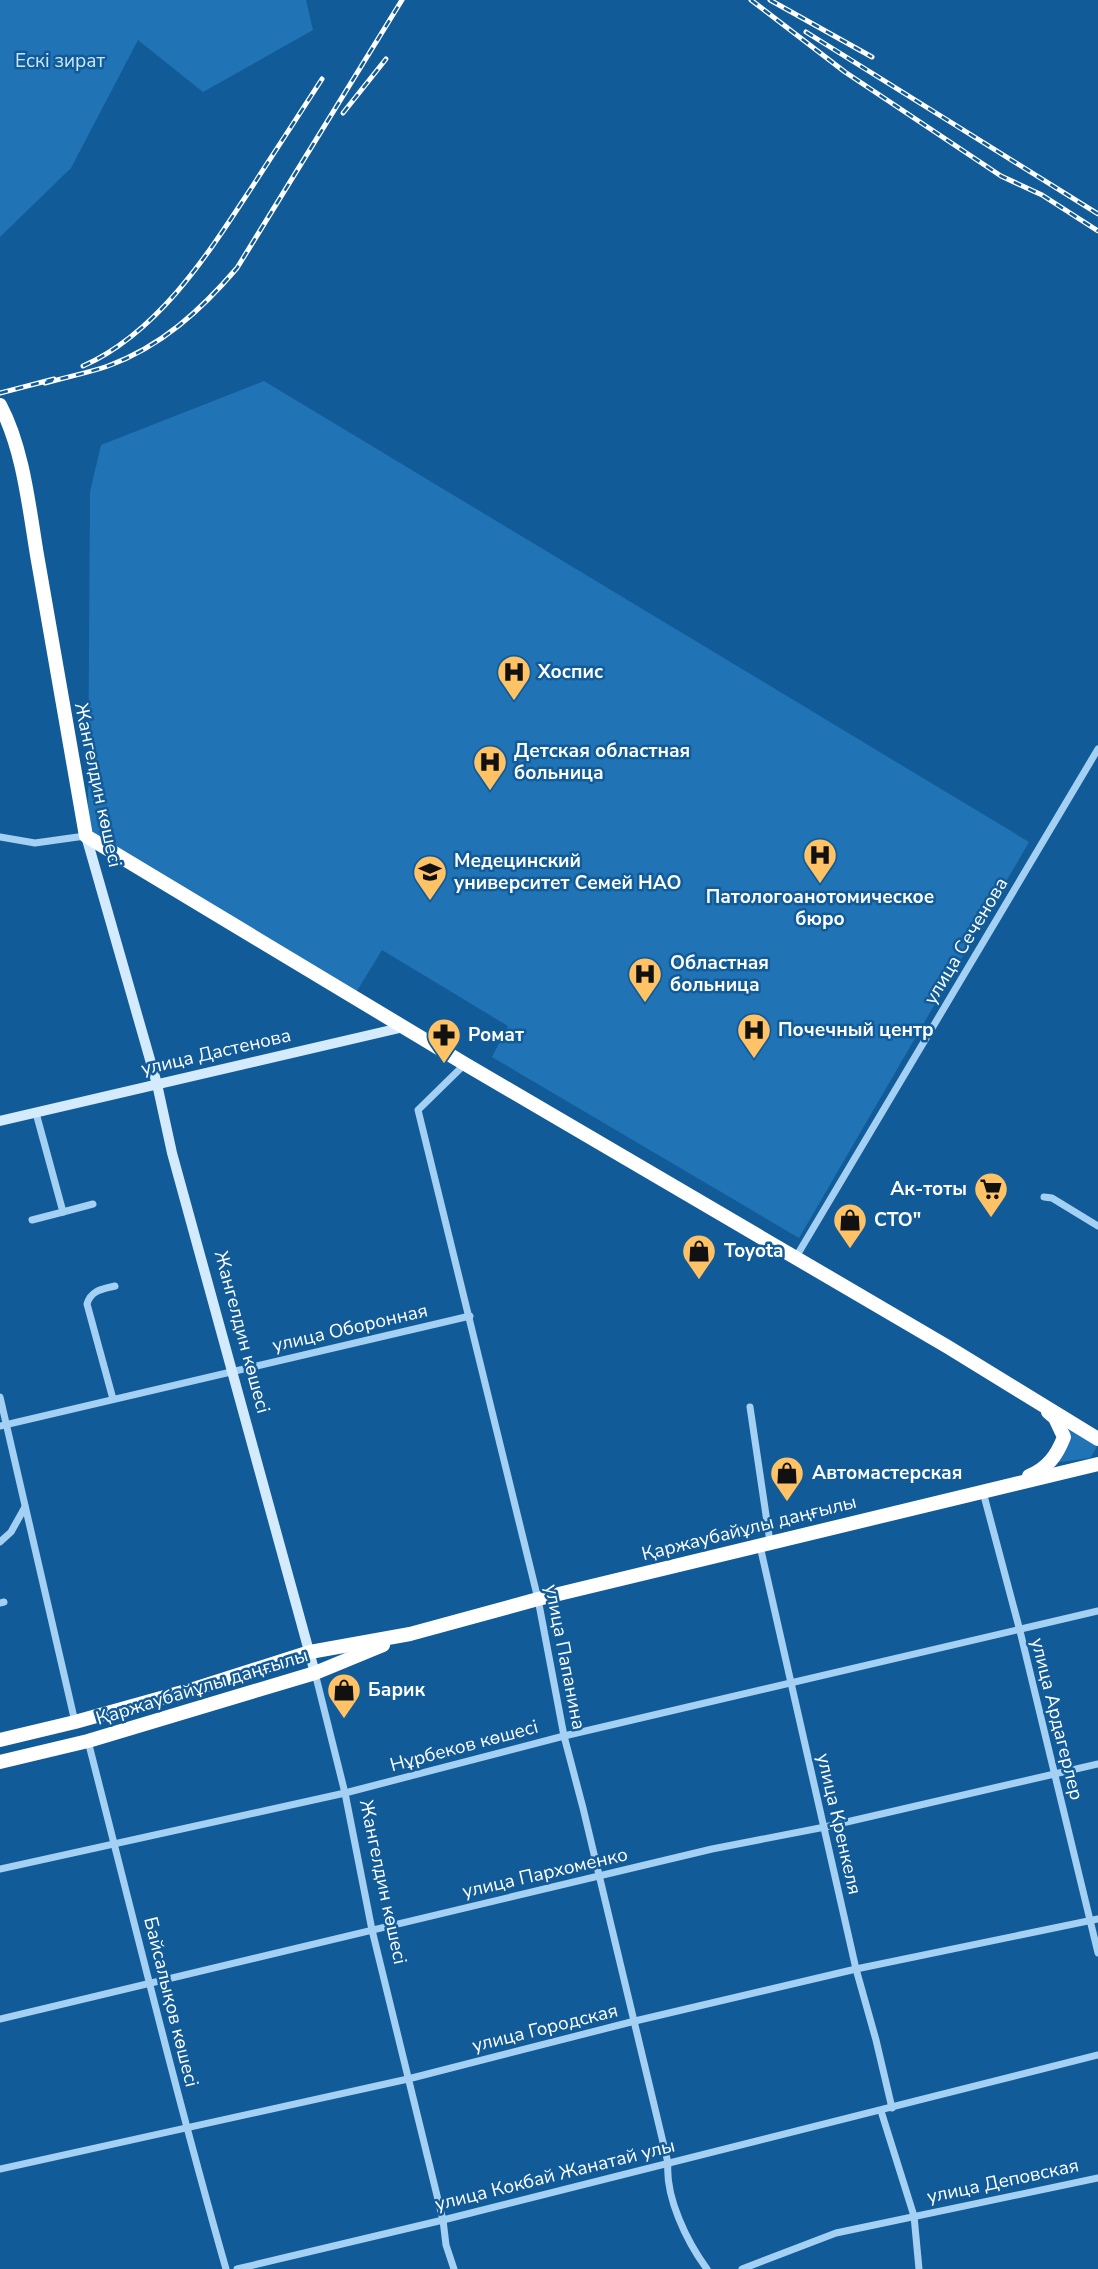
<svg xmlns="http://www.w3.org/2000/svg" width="1098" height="2269" viewBox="0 0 1098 2269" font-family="'Nunito Sans',sans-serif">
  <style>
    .green { fill: #2074b6 }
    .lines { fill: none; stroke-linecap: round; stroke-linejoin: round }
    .street { stroke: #a4d0f4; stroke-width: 7 }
    .secondary { stroke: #d4eafd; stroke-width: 10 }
    .highway { stroke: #fff; stroke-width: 14 }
    .rail-casing { stroke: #fff; stroke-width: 5 }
    .rail { stroke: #125b99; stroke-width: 2.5; stroke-dasharray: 8; stroke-linecap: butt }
    .labels { text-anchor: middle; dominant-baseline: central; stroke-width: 5; stroke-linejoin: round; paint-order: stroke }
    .park-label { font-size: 19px; fill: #cce8fd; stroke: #125b99 }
    .poi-label { font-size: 19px; font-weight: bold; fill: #fff; stroke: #125b99; text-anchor: start }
    .street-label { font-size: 19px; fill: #fff; stroke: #125b99 }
  </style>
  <rect width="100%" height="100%" fill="#125b99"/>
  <g class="green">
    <polygon points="0,0 306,0 313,30 203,92 138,40 71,168 0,237"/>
    <polygon points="264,381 1029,842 799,1238 492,1057 508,1026 382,950 355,994 93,833 88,812 90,492 101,445"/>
    <polygon points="1063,1417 1093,1436 1097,1447 1090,1458 1053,1463"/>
  </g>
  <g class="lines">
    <g class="street">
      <polyline points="0,837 35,843 85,836"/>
      <path d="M465 1064 418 1110 538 1599 564 1736 583 1808 668 2163C665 2197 687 2242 707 2269"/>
      <polyline points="36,1113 63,1212 93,1204"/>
      <polyline points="1044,1197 1052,1198 1098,1226"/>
      <polyline points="32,1220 63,1212"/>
      <polyline points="796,1257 1098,749"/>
      <polyline points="0,1397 75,1722"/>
      <path d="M113 1399 87 1304C91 1290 103 1289 115 1286"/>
      <polyline points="750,1407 770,1542"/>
      <polyline points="0,1426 470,1316"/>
      <polyline points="983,1492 1020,1631 1098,1953"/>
      <polyline points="0,1542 11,1532 25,1507"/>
      <polyline points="760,1546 856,1969 876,2040 892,2108"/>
      <polyline points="0,1603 4,1602"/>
      <polyline points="315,1673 345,1793 372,1930 443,2220 446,2245 454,2269"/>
      <path d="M88 1741C133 1917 176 2094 226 2269"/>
      <polyline points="0,1869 345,1793 564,1736 1098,1611"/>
      <polyline points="0,2019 712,1849 825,1827 1098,1764"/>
      <polyline points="881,2111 914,2216 919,2269"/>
      <polyline points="0,2169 408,2079 635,2021 856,1969 1098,1919"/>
      <polyline points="237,2269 443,2220 1098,2055"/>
      <polyline points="742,2269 836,2233 1098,2178"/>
    </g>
    <g class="secondary">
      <polyline points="86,836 157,1084 172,1153 315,1673"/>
      <polyline points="0,1121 404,1027"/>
    </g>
    <g class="highway">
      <path d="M0 405C23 448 29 507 37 555 54 649 69 742 86 836L465 1064 948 1347 1098 1439"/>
      <path d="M1029 1476C1048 1468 1057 1455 1064 1437L1055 1418 1048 1412"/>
      <polyline points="0,1740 75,1722 197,1688 310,1652 410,1634 538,1599 1098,1464"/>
      <polyline points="0,1762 88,1741 315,1673 383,1645"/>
    </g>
    <g class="rail-casing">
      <g id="rail">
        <polyline points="751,0 845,72 1001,176 1042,195 1098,231"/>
        <polyline points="770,0 872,57"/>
        <polyline points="806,32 1098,214"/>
        <polyline points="343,113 386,59"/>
        <path d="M83 366C159 332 208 254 252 187 275 151 299 115 322 79"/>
        <path d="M45 383C66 377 88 373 108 366 162 346 201 310 237 268L402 0"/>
        <polyline points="0,393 54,379"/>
      </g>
    </g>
    <use href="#rail" class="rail"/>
  </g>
  <defs>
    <g id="hospital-pin" transform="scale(1.75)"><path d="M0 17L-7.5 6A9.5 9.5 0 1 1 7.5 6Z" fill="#ffc366" stroke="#125b99"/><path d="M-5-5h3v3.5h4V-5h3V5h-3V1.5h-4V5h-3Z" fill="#111"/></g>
    <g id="university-pin" transform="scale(1.75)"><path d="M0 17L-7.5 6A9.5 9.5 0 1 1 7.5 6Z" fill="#ffc366" stroke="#125b99"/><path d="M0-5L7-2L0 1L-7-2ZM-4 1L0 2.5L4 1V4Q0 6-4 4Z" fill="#111"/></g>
    <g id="pharmacy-pin" transform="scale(1.75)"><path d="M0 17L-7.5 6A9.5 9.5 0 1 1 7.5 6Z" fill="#ffc366" stroke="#125b99"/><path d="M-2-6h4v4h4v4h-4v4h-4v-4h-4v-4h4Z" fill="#111"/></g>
    <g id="supermarket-pin" transform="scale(1.75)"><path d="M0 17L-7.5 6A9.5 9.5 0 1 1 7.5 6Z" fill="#ffc366" stroke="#125b99"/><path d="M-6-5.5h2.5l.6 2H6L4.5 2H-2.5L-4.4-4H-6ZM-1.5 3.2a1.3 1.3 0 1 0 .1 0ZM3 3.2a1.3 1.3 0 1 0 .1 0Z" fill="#111"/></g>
    <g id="shop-pin" transform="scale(1.75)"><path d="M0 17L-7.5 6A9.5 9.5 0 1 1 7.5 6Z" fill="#ffc366" stroke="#125b99"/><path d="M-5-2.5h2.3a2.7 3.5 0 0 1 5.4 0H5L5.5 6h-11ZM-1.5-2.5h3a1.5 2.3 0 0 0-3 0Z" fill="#111"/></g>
  </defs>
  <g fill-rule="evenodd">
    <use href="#hospital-pin" x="514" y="672"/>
    <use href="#hospital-pin" x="490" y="762"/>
    <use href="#hospital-pin" x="820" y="855"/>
    <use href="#university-pin" x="430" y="872"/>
    <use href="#hospital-pin" x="645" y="974"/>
    <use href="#hospital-pin" x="754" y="1030"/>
    <use href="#pharmacy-pin" x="444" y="1035"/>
    <use href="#supermarket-pin" x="991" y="1189"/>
    <use href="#shop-pin" x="850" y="1220"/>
    <use href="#shop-pin" x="699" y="1251"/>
    <use href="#shop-pin" x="787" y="1473"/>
    <use href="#shop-pin" x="344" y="1690"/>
  </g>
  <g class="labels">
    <g class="park-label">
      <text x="60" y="61">Ескі зират</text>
    </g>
    <g class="poi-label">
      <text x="538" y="672">Хоспис</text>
      <text x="514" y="751">Детская областная<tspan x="514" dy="22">больница</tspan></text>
      <text x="454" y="861">Медецинский<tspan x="454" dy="22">университет Семей НАО</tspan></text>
      <text x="820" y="897" text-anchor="middle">Патологоанотомическое<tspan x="820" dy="22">бюро</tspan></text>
      <text x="670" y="963">Областная<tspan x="670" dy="22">больница</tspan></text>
      <text x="778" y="1030">Почечный центр</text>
      <text x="468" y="1035">Ромат</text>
      <text x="967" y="1189" text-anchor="end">Ак-тоты</text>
      <text x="874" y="1220">СТО"</text>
      <text x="724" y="1251">Toyota</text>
      <text x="812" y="1473">Автомастерская</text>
      <text x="368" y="1690">Барик</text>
    </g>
    <g class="street-label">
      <text transform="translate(98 785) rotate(78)">Жангелдин көшесі</text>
      <text transform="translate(966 941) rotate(-59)">улица Сеченова</text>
      <text transform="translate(216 1052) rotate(-13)">улица Дастенова</text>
      <text transform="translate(350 1328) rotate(-13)">улица Оборонная</text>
      <text transform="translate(242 1332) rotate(75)">Жангелдин көшесі</text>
      <text transform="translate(749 1528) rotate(-14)">Қаржаубайұлы даңғылы</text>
      <text transform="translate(565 1657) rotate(79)">улица Папанина</text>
      <text transform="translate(202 1687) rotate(-17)">Қаржаубайұлы даңғылы</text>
      <text transform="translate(1057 1719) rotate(76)">улица Ардагерлер</text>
      <text transform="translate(464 1746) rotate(-15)">Нұрбеков көшесі</text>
      <text transform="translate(839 1824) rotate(77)">улица Кренкеля</text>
      <text transform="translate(545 1873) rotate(-13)">улица Пархоменко</text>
      <text transform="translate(383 1882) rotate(78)">Жангелдин көшесі</text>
      <text transform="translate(171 2002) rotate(76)">Байсалықов көшесі</text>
      <text transform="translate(545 2028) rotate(-14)">улица Городская</text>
      <text transform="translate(555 2175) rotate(-14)">улица Кокбай Жанатай улы</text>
      <text transform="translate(1003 2181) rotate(-12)">улица Деповская</text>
    </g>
  </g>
</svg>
